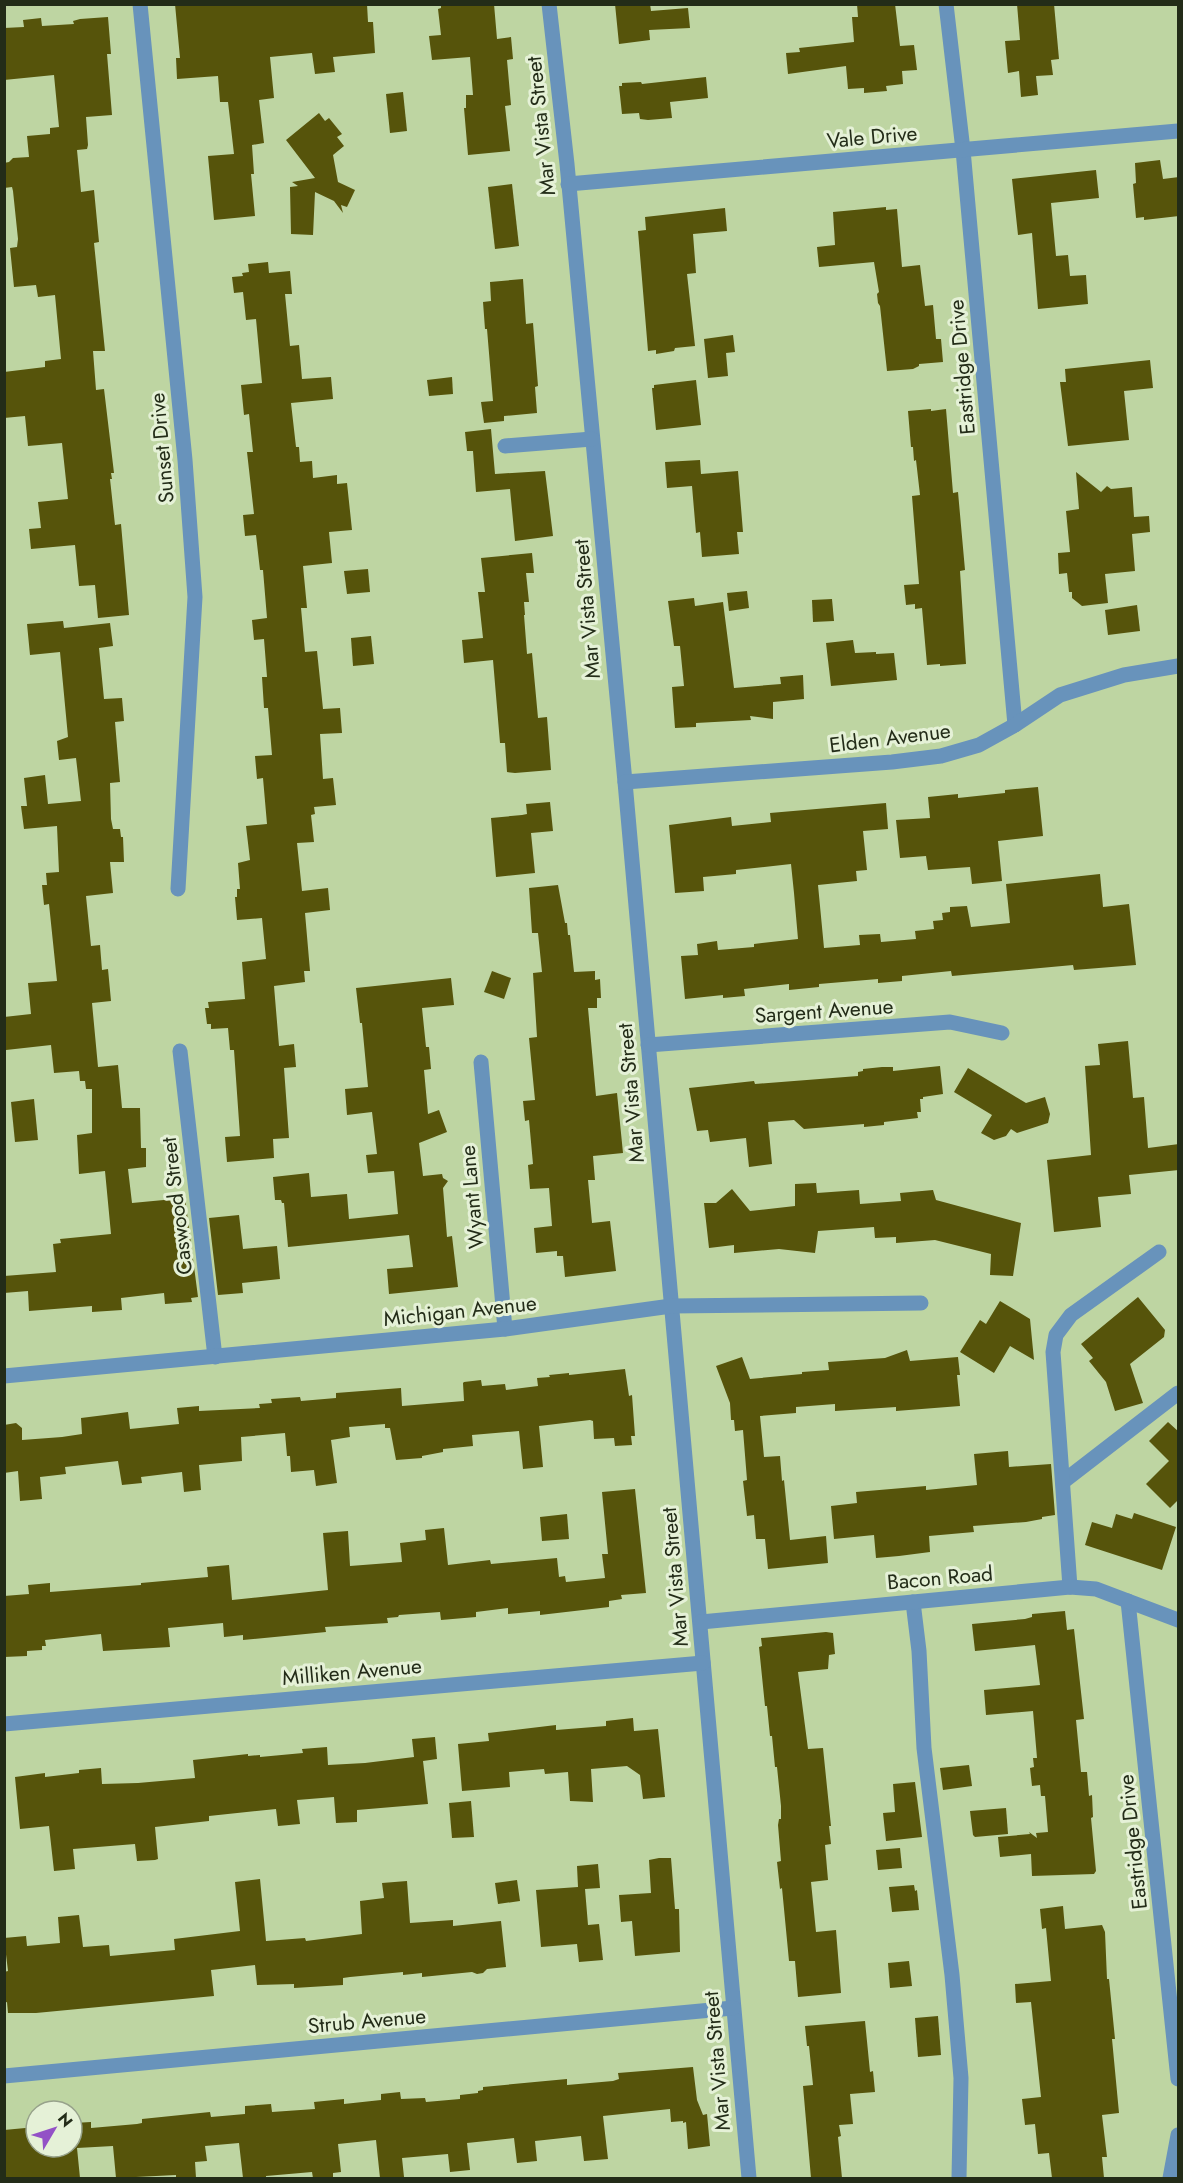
<svg xmlns="http://www.w3.org/2000/svg" width="1183" height="2183" viewBox="0 0 1183 2183" font-family="Jost,sans-serif">
  <style>
    .building { fill: #56540b }
    .lines { fill: none; stroke-linecap: round; stroke-linejoin: round }
    .minor { stroke: #6893bb; stroke-width: 15 }
    .labels { text-anchor: middle; dominant-baseline: central; stroke-width: 6; stroke-linejoin: round; paint-order: stroke }
    .street-label { font-size: 21px; fill: #232c18; stroke: #e5f1d7 }
  </style>
  <rect width="100%" height="100%" fill="#bed5a2"/>
  <g class="building">
    <polygon points="175,4 367,4 368,22 373,22 375,53 333,57 335,72 315,74 312,53 270,57 274,98 259,100 264,143 252,145 254,174 251,174 255,216 214,220 208,156 234,154 228,102 220,102 218,76 177,79 176,58 180,58"/>
    <polygon points="449,4 494,4 497,39 511,37 513,59 507,60 511,105 505,106 510,151 468,155 464,108 466,108 466,95 473,95 470,57 432,60 429,36 441,35 438,9 441,8 441,6"/>
    <polygon points="615,4 650,4 651,11 688,8 690,28 649,30 650,40 619,44"/>
    <polygon points="857,4 895,4 900,46 914,45 917,70 902,71 903,84 886,86 887,91 864,93 864,88 848,89 846,66 788,74 786,53 800,52 799,48 854,42 852,17 858,17"/>
    <polygon points="1017,4 1054,4 1059,59 1051,60 1053,75 1036,76 1038,95 1021,97 1019,71 1008,73 1005,41 1020,40"/>
    <polygon points="108,17 111,54 107,54 112,115 86,117 88,145 87,149 77,150 81,192 94,190 99,242 94,243 105,351 93,351 96,390 104,389 114,473 111,473 112,479 110,479 115,525 121,524 129,615 98,618 95,585 79,586 75,545 31,549 29,529 41,528 38,502 68,499 62,443 28,446 25,416 4,418 4,372 45,367 45,361 61,359 55,295 38,297 36,285 14,287 10,248 17,247 18,239 13,191 12,187 4,188 4,163 9,162 13,158 29,157 27,136 50,134 50,128 59,127 54,75 4,80 4,28 24,27 23,20 41,18 42,26 74,24 73,21 80,19"/>
    <polygon points="706,77 708,98 670,102 672,118 648,120 640,119 639,113 622,114 619,86 622,86 622,83 641,82 642,84"/>
    <polygon points="403,92 407,131 390,133 386,94"/>
    <polygon points="319,113 325,121 329,118 342,134 337,137 344,146 333,155 338,182 355,190 347,207 341,205 343,213 334,201 315,192 313,235 291,234 290,187 298,186 292,182 315,178 286,140"/>
    <polygon points="1160,160 1163,179 1179,177 1179,216 1144,220 1144,217 1136,218 1133,184 1136,183 1135,163"/>
    <polygon points="1096,170 1099,198 1051,203 1056,256 1068,255 1070,276 1086,275 1088,304 1038,309 1032,233 1018,235 1012,179"/>
    <polygon points="512,184 519,246 495,249 488,187"/>
    <polygon points="886,207 886,210 897,209 902,267 920,265 925,306 933,305 936,339 941,339 943,362 919,364 919,366 913,369 887,371 880,306 878,303 877,294 879,292 874,262 819,267 817,247 835,245 833,212"/>
    <polygon points="725,208 727,231 693,234 696,273 687,274 695,346 675,348 674,351 656,354 656,350 648,351 638,231 646,230 645,217"/>
    <polygon points="268,262 269,273 290,271 292,294 285,294 290,346 299,345 302,379 331,377 333,399 291,403 296,447 299,447 300,462 312,461 313,478 337,475 337,484 347,483 352,530 329,532 332,563 303,566 307,608 301,608 305,652 317,651 323,709 340,708 342,733 320,734 323,779 333,778 336,805 314,807 315,814 311,815 314,842 297,843 302,891 328,888 330,910 305,913 310,971 304,971 305,982 274,986 279,1046 294,1044 296,1067 284,1068 289,1138 273,1139 274,1158 227,1162 225,1137 240,1136 234,1050 230,1050 228,1028 211,1029 211,1024 207,1024 205,1008 209,1008 208,1002 245,999 242,962 266,959 262,918 237,920 235,897 237,897 237,889 240,889 238,863 250,860 246,826 267,824 263,778 257,779 255,756 272,755 268,708 264,708 262,677 267,677 264,639 254,640 252,620 267,618 263,570 260,570 256,535 245,536 243,515 254,514 247,452 253,452 249,414 244,415 241,385 262,383 256,319 246,320 243,292 234,293 232,277 243,276 242,273 249,272 248,264"/>
    <polygon points="523,279 526,324 533,323 538,386 535,387 537,413 504,416 504,421 484,423 481,402 493,401 487,329 485,329 483,302 491,301 490,282"/>
    <polygon points="733,335 735,352 726,353 728,376 708,378 704,339"/>
    <polygon points="1150,360 1153,388 1124,391 1129,440 1068,446 1060,382 1066,382 1065,369"/>
    <polygon points="452,377 453,394 429,396 427,380"/>
    <polygon points="696,380 701,425 656,430 652,388 654,388 654,385"/>
    <polygon points="931,409 931,411 946,409 953,493 958,492 965,570 960,571 966,664 940,666 940,664 927,665 922,608 915,609 915,604 906,605 904,585 919,584 912,496 920,495 916,460 914,461 913,447 911,447 908,411"/>
    <polygon points="491,429 495,474 545,471 553,536 515,541 510,489 476,492 473,451 467,451 465,432"/>
    <polygon points="700,460 701,474 738,471 743,532 737,532 739,554 702,557 700,532 696,533 692,486 667,488 665,462"/>
    <polygon points="1076,472 1101,492 1107,486 1111,489 1132,487 1134,517 1149,516 1150,532 1132,534 1135,571 1105,574 1108,603 1082,606 1072,598 1072,592 1069,592 1067,573 1059,574 1058,553 1070,552 1066,511 1079,509"/>
    <polygon points="532,553 534,573 526,573 529,602 524,602 525,615 524,615 527,654 532,653 538,718 547,717 551,770 515,773 507,772 505,743 500,743 493,660 464,663 462,640 483,638 478,592 485,592 481,558"/>
    <polygon points="368,569 370,592 347,594 344,571"/>
    <polygon points="747,591 749,608 729,611 727,593"/>
    <polygon points="694,598 695,606 723,602 734,688 781,684 780,677 803,675 804,699 773,702 773,719 750,716 751,720 696,723 696,727 675,728 672,687 684,686 680,646 674,646 668,601"/>
    <polygon points="832,599 834,621 813,622 812,600"/>
    <polygon points="1137,605 1140,631 1108,635 1105,610"/>
    <polygon points="63,621 64,628 110,623 113,646 99,648 104,699 122,698 124,721 115,722 120,782 110,783 111,819 113,829 120,829 121,837 123,837 124,862 110,862 113,893 86,896 91,946 100,945 102,970 108,969 111,1001 92,1003 98,1067 118,1065 122,1108 140,1108 141,1148 146,1148 146,1167 128,1169 132,1203 185,1198 198,1297 191,1298 192,1302 165,1304 164,1293 121,1298 122,1310 92,1312 92,1306 29,1311 28,1291 4,1293 4,1276 56,1272 53,1244 61,1243 60,1239 111,1234 105,1171 79,1174 77,1135 92,1133 92,1089 86,1089 85,1081 80,1081 79,1071 54,1073 51,1045 6,1050 4,1036 4,1017 31,1014 28,983 57,981 49,904 44,905 42,885 47,885 46,873 59,872 57,826 24,829 21,806 27,806 24,778 45,775 48,804 81,801 76,758 59,760 57,741 68,737 60,652 30,655 27,624"/>
    <polygon points="371,636 374,664 353,666 351,638"/>
    <polygon points="853,640 855,653 876,652 876,654 894,653 897,680 831,686 826,643"/>
    <polygon points="1038,787 1043,836 998,841 1002,881 972,884 970,867 928,870 926,856 900,858 896,820 930,818 928,797 958,794 958,798 1005,793 1005,790"/>
    <polygon points="550,802 553,831 531,833 535,873 496,877 491,818 522,815 527,814 526,804"/>
    <polygon points="886,803 888,829 863,831 867,870 856,871 857,881 818,885 824,948 860,945 859,935 880,934 881,942 916,939 915,931 934,929 933,921 943,920 942,913 950,912 950,907 967,906 971,927 1010,923 1006,884 1100,874 1103,907 1129,904 1136,965 1074,970 1073,965 952,976 951,971 902,976 902,981 878,983 878,979 819,984 819,987 789,990 789,984 744,989 745,996 723,998 723,995 685,999 681,956 698,955 697,944 717,941 718,950 754,947 754,944 798,939 794,893 791,864 736,870 736,874 703,877 704,891 675,893 669,825 731,817 732,826 771,822 770,813"/>
    <polygon points="558,885 565,923 567,923 568,935 570,935 574,972 595,971 595,980 600,979 601,998 597,998 597,1008 588,1008 596,1096 617,1093 623,1153 593,1156 595,1180 588,1180 592,1223 610,1221 616,1271 565,1277 563,1256 557,1256 557,1251 536,1253 534,1228 552,1226 549,1188 530,1189 528,1165 533,1164 529,1120 525,1121 523,1101 535,1100 529,1038 537,1037 533,973 542,972 538,933 532,933 529,888"/>
    <polygon points="492,971 511,978 504,999 484,992"/>
    <polygon points="451,978 454,1005 422,1008 426,1047 429,1047 431,1069 424,1070 428,1114 439,1110 447,1132 419,1143 423,1176 442,1174 443,1178 448,1181 443,1188 447,1237 452,1236 458,1287 389,1294 387,1269 413,1267 409,1235 288,1247 284,1203 282,1203 281,1200 275,1200 273,1177 309,1173 311,1197 347,1194 349,1219 398,1214 394,1171 368,1173 366,1155 377,1154 372,1112 347,1115 345,1089 368,1087 362,1023 360,1023 356,988"/>
    <polygon points="1128,1041 1133,1098 1144,1097 1148,1148 1179,1144 1179,1170 1129,1175 1131,1194 1098,1197 1101,1227 1054,1232 1047,1160 1091,1155 1085,1066 1100,1065 1098,1044"/>
    <polygon points="940,1066 943,1094 923,1097 923,1099 920,1099 921,1112 917,1112 918,1118 884,1122 884,1125 864,1127 864,1124 804,1129 794,1120 768,1122 772,1164 749,1167 746,1138 710,1142 708,1130 697,1131 689,1088 754,1081 755,1084 858,1076 858,1072 863,1071 863,1069 882,1067 893,1067 893,1071"/>
    <polygon points="968,1068 1026,1103 1045,1097 1050,1114 1048,1123 1017,1133 1011,1129 1006,1136 994,1140 981,1133 992,1115 954,1092"/>
    <polygon points="34,1099 38,1140 15,1142 11,1102"/>
    <polygon points="816,1183 817,1193 859,1190 860,1204 901,1201 900,1193 933,1190 936,1200 1021,1223 1013,1276 990,1275 991,1254 935,1240 896,1243 896,1237 875,1238 874,1227 818,1231 815,1253 779,1249 734,1253 734,1245 709,1248 704,1203 716,1203 732,1189 750,1211 795,1206 795,1184"/>
    <polygon points="239,1215 243,1249 277,1246 280,1279 242,1283 243,1293 218,1295 209,1218"/>
    <polygon points="1138,1297 1165,1330 1164,1337 1130,1364 1143,1403 1115,1411 1106,1382 1089,1361 1093,1358 1081,1344"/>
    <polygon points="1000,1301 1030,1319 1034,1360 1010,1346 994,1373 960,1352 980,1320 986,1324"/>
    <polygon points="907,1350 910,1361 958,1357 960,1375 957,1375 960,1406 896,1411 896,1407 835,1411 835,1404 796,1407 796,1413 760,1416 764,1457 780,1456 782,1481 784,1480 790,1540 826,1536 828,1563 768,1569 765,1539 756,1539 754,1515 747,1516 743,1481 747,1480 743,1430 735,1431 734,1420 731,1420 730,1403 716,1366 742,1357 750,1379 802,1374 802,1372 829,1370 828,1362 885,1358"/>
    <polygon points="625,1369 629,1396 632,1395 635,1436 631,1436 632,1445 615,1446 614,1438 594,1439 593,1421 590,1420 539,1426 543,1467 523,1469 519,1431 472,1435 473,1446 443,1449 443,1452 422,1456 422,1458 396,1460 390,1428 385,1428 385,1424 349,1427 350,1437 331,1440 337,1483 316,1486 314,1470 291,1472 290,1456 287,1456 285,1433 241,1437 242,1461 199,1465 201,1490 184,1492 182,1472 141,1477 142,1483 122,1485 118,1461 65,1467 66,1474 40,1477 42,1499 20,1501 18,1471 4,1473 4,1425 16,1423 22,1428 22,1440 62,1437 82,1434 81,1418 105,1415 128,1412 130,1429 179,1424 177,1408 199,1406 199,1411 260,1408 259,1404 272,1403 271,1399 300,1397 301,1401 336,1398 336,1393 401,1388 402,1406 464,1401 463,1383 464,1382 481,1380 482,1386 505,1384 506,1390 538,1386 537,1378 550,1377 549,1375 569,1373 569,1375"/>
    <polygon points="1168,1422 1179,1432 1179,1499 1170,1508 1146,1484 1169,1461 1149,1441"/>
    <polygon points="1008,1451 1009,1467 1051,1464 1055,1515 1042,1517 1042,1519 1026,1522 973,1526 974,1532 929,1536 930,1552 899,1556 876,1558 874,1535 834,1539 831,1506 857,1503 856,1492 926,1486 926,1490 977,1485 974,1454"/>
    <polygon points="635,1489 646,1593 621,1595 622,1599 609,1601 609,1607 540,1615 540,1611 508,1614 508,1608 476,1612 476,1617 441,1620 440,1612 399,1615 398,1617 387,1618 388,1623 325,1627 326,1632 243,1640 243,1635 224,1637 223,1623 168,1628 170,1647 103,1651 101,1634 45,1640 46,1646 42,1646 42,1650 27,1651 27,1656 4,1657 4,1596 29,1594 28,1585 50,1583 50,1592 141,1585 141,1583 208,1577 207,1567 229,1565 232,1600 328,1590 323,1533 348,1531 350,1566 402,1562 400,1543 426,1540 425,1530 444,1528 448,1565 490,1560 491,1564 557,1558 559,1577 565,1576 566,1582 605,1578 602,1554 608,1554 602,1492"/>
    <polygon points="1134,1513 1176,1527 1162,1570 1085,1545 1092,1522 1112,1528 1116,1514 1132,1519"/>
    <polygon points="567,1514 569,1539 542,1541 540,1517"/>
    <polygon points="1065,1611 1067,1630 1074,1629 1084,1719 1076,1720 1081,1772 1087,1772 1089,1796 1092,1795 1093,1817 1091,1818 1096,1871 1094,1874 1032,1876 1031,1854 1000,1857 998,1837 1030,1834 1029,1832 1037,1838 1036,1833 1048,1832 1045,1796 1041,1796 1040,1785 1032,1786 1030,1768 1034,1767 1033,1758 1037,1758 1033,1711 986,1715 984,1690 1040,1685 1035,1645 975,1651 972,1624 1025,1619 1032,1617 1032,1614"/>
    <polygon points="826,1632 833,1633 835,1654 829,1655 828,1669 798,1672 808,1749 823,1748 831,1826 829,1826 831,1844 825,1845 828,1880 811,1882 816,1932 836,1930 841,1993 798,1997 795,1961 789,1961 782,1888 780,1889 777,1862 781,1861 778,1825 779,1819 781,1819 781,1806 777,1767 775,1767 772,1736 770,1736 767,1706 765,1706 759,1647 762,1646 761,1638"/>
    <polygon points="633,1718 634,1731 658,1729 665,1797 643,1799 640,1775 627,1766 591,1769 593,1802 570,1801 568,1772 545,1774 544,1769 509,1772 510,1787 462,1791 458,1744 489,1741 488,1733 556,1725 556,1730 606,1726 606,1721"/>
    <polygon points="435,1737 437,1759 423,1761 428,1804 357,1810 357,1822 336,1823 334,1797 297,1800 300,1824 278,1826 276,1809 209,1816 209,1821 155,1827 158,1859 155,1860 137,1861 135,1844 73,1849 75,1869 54,1871 49,1826 20,1829 15,1777 45,1773 45,1777 79,1773 79,1770 101,1768 102,1784 138,1783 195,1778 193,1760 248,1754 248,1756 260,1755 260,1757 303,1753 302,1749 327,1747 328,1765 365,1763 414,1757 412,1739"/>
    <polygon points="969,1765 972,1786 943,1790 940,1768"/>
    <polygon points="915,1782 922,1837 886,1841 883,1813 895,1812 893,1784"/>
    <polygon points="471,1801 474,1837 452,1838 449,1803"/>
    <polygon points="1006,1808 1008,1834 975,1837 973,1835 970,1811"/>
    <polygon points="900,1848 902,1868 878,1870 876,1850"/>
    <polygon points="659,1858 671,1858 675,1909 679,1909 680,1952 635,1956 632,1921 621,1922 619,1895 651,1893 649,1860"/>
    <polygon points="598,1864 600,1888 585,1889 588,1925 599,1924 603,1960 579,1962 577,1944 541,1947 536,1890 578,1887 577,1866"/>
    <polygon points="260,1879 266,1941 305,1938 306,1941 362,1934 360,1901 384,1898 382,1883 407,1881 410,1923 453,1920 453,1926 501,1921 506,1967 487,1969 483,1973 477,1974 472,1972 422,1977 422,1973 403,1975 403,1972 350,1977 343,1978 343,1985 294,1988 294,1984 257,1985 255,1965 211,1970 214,1996 36,2013 8,2013 7,2002 4,2003 4,1972 8,1971 4,1938 26,1936 27,1946 60,1943 58,1917 79,1915 83,1947 109,1945 110,1956 175,1950 174,1939 240,1931 235,1882"/>
    <polygon points="517,1880 520,1901 498,1904 495,1883"/>
    <polygon points="914,1885 915,1891 917,1890 919,1910 892,1912 889,1887"/>
    <polygon points="1063,1906 1065,1929 1102,1925 1105,1932 1107,1979 1109,1979 1115,2039 1112,2039 1119,2113 1102,2115 1107,2157 1102,2157 1104,2178 1052,2178 1049,2153 1038,2154 1035,2124 1025,2125 1022,2099 1041,2097 1031,2002 1016,2003 1015,1984 1051,1981 1046,1928 1042,1929 1040,1909"/>
    <polygon points="909,1961 912,1986 890,1988 888,1963"/>
    <polygon points="938,2016 941,2055 918,2057 915,2018"/>
    <polygon points="865,2021 870,2072 873,2071 875,2092 850,2094 853,2124 839,2125 841,2136 838,2137 842,2178 811,2178 803,2086 813,2085 809,2046 807,2046 805,2026"/>
    <polygon points="693,2067 697,2100 703,2115 707,2114 710,2146 688,2149 686,2122 683,2123 683,2121 671,2122 670,2109 603,2116 608,2159 584,2161 581,2136 535,2141 537,2161 517,2163 514,2138 467,2143 470,2170 450,2172 448,2154 402,2158 404,2177 380,2178 376,2140 338,2144 341,2172 333,2173 333,2177 313,2178 312,2172 266,2176 266,2178 243,2178 239,2143 205,2146 207,2161 195,2162 196,2178 176,2178 176,2175 116,2178 113,2146 77,2148 80,2178 4,2178 4,2130 36,2127 36,2147 72,2147 74,2123 91,2122 91,2128 137,2124 142,2123 142,2119 210,2112 211,2117 245,2114 245,2106 271,2104 272,2112 315,2109 314,2102 344,2099 344,2104 381,2100 381,2094 400,2092 401,2099 425,2098 426,2102 460,2099 460,2095 478,2093 478,2091 483,2090 483,2087 567,2079 567,2085 613,2081 619,2079 618,2073"/>
  </g>
  <g class="lines">
    <g class="minor">
      <polyline points="140,4 185,460 195,597 178,889"/>
      <polyline points="549,4 567,164 625,782 749,2178"/>
      <polyline points="946,4 963,150 1015,725"/>
      <polyline points="568,184 1178,131"/>
      <polyline points="505,446 592,439"/>
      <polyline points="625,782 892,762 941,756 979,745 1015,725 1060,695 1124,675 1178,666"/>
      <polyline points="648,1045 950,1022 1002,1033"/>
      <polyline points="180,1051 215,1357"/>
      <polyline points="481,1062 505,1329"/>
      <polyline points="4,1376 505,1329 671,1306 921,1303"/>
      <polyline points="1064,1481 1178,1393"/>
      <polyline points="1070,1587 1053,1352 1056,1335 1071,1315 1159,1252"/>
      <polyline points="1128,1601 1178,2079"/>
      <polyline points="913,1602 919,1651 924,1748 952,1975 961,2078 959,2178"/>
      <polyline points="701,1622 1070,1587 1096,1589 1178,1620"/>
      <polyline points="4,1724 703,1663"/>
      <polyline points="4,2076 733,2008"/>
      <polyline points="1170,2178 1178,2135"/>
    </g>
  </g>
  <g class="labels">
    <g class="street-label">
      <text transform="translate(541 126) rotate(-96)">Mar Vista Street</text>
      <text transform="translate(872 137) rotate(-5)">Vale Drive</text>
      <text transform="translate(962 367) rotate(-95)">Eastridge Drive</text>
      <text transform="translate(162 448) rotate(-95)">Sunset Drive</text>
      <text transform="translate(587 609) rotate(-95)">Mar Vista Street</text>
      <text transform="translate(890 738) rotate(-7)">Elden Avenue</text>
      <text transform="translate(824 1011) rotate(-4)">Sargent Avenue</text>
      <text transform="translate(631 1093) rotate(-95)">Mar Vista Street</text>
      <text transform="translate(472 1197) rotate(-95)">Wyant Lane</text>
      <text transform="translate(177 1206) rotate(-97)">Caswood Street</text>
      <text transform="translate(460 1311) rotate(-6)">Michigan Avenue</text>
      <text transform="translate(675 1577) rotate(-95)">Mar Vista Street</text>
      <text transform="translate(940 1578) rotate(-5)">Bacon Road</text>
      <text transform="translate(352 1672) rotate(-5)">Milliken Avenue</text>
      <text transform="translate(1133 1842) rotate(-96)">Eastridge Drive</text>
      <text transform="translate(367 2021) rotate(-5)">Strub Avenue</text>
      <text transform="translate(717 2061) rotate(-95)">Mar Vista Street</text>
    </g>
  </g>
  <rect width="1183" height="2183" fill="none" stroke="#232c18" stroke-width="12"/>
  <g transform="translate(54 2129) rotate(51)"><circle r="28" fill="#e5f1d7" stroke="#97a28b" stroke-width="1.5"/>
  <path d="M0-4.5L10 22L0 15L-10 22Z" fill="#9351c6"/>
  <text y="-9" font-size="16" font-weight="bold" text-anchor="middle" fill="#232c18">N</text>
  </g>
</svg>
